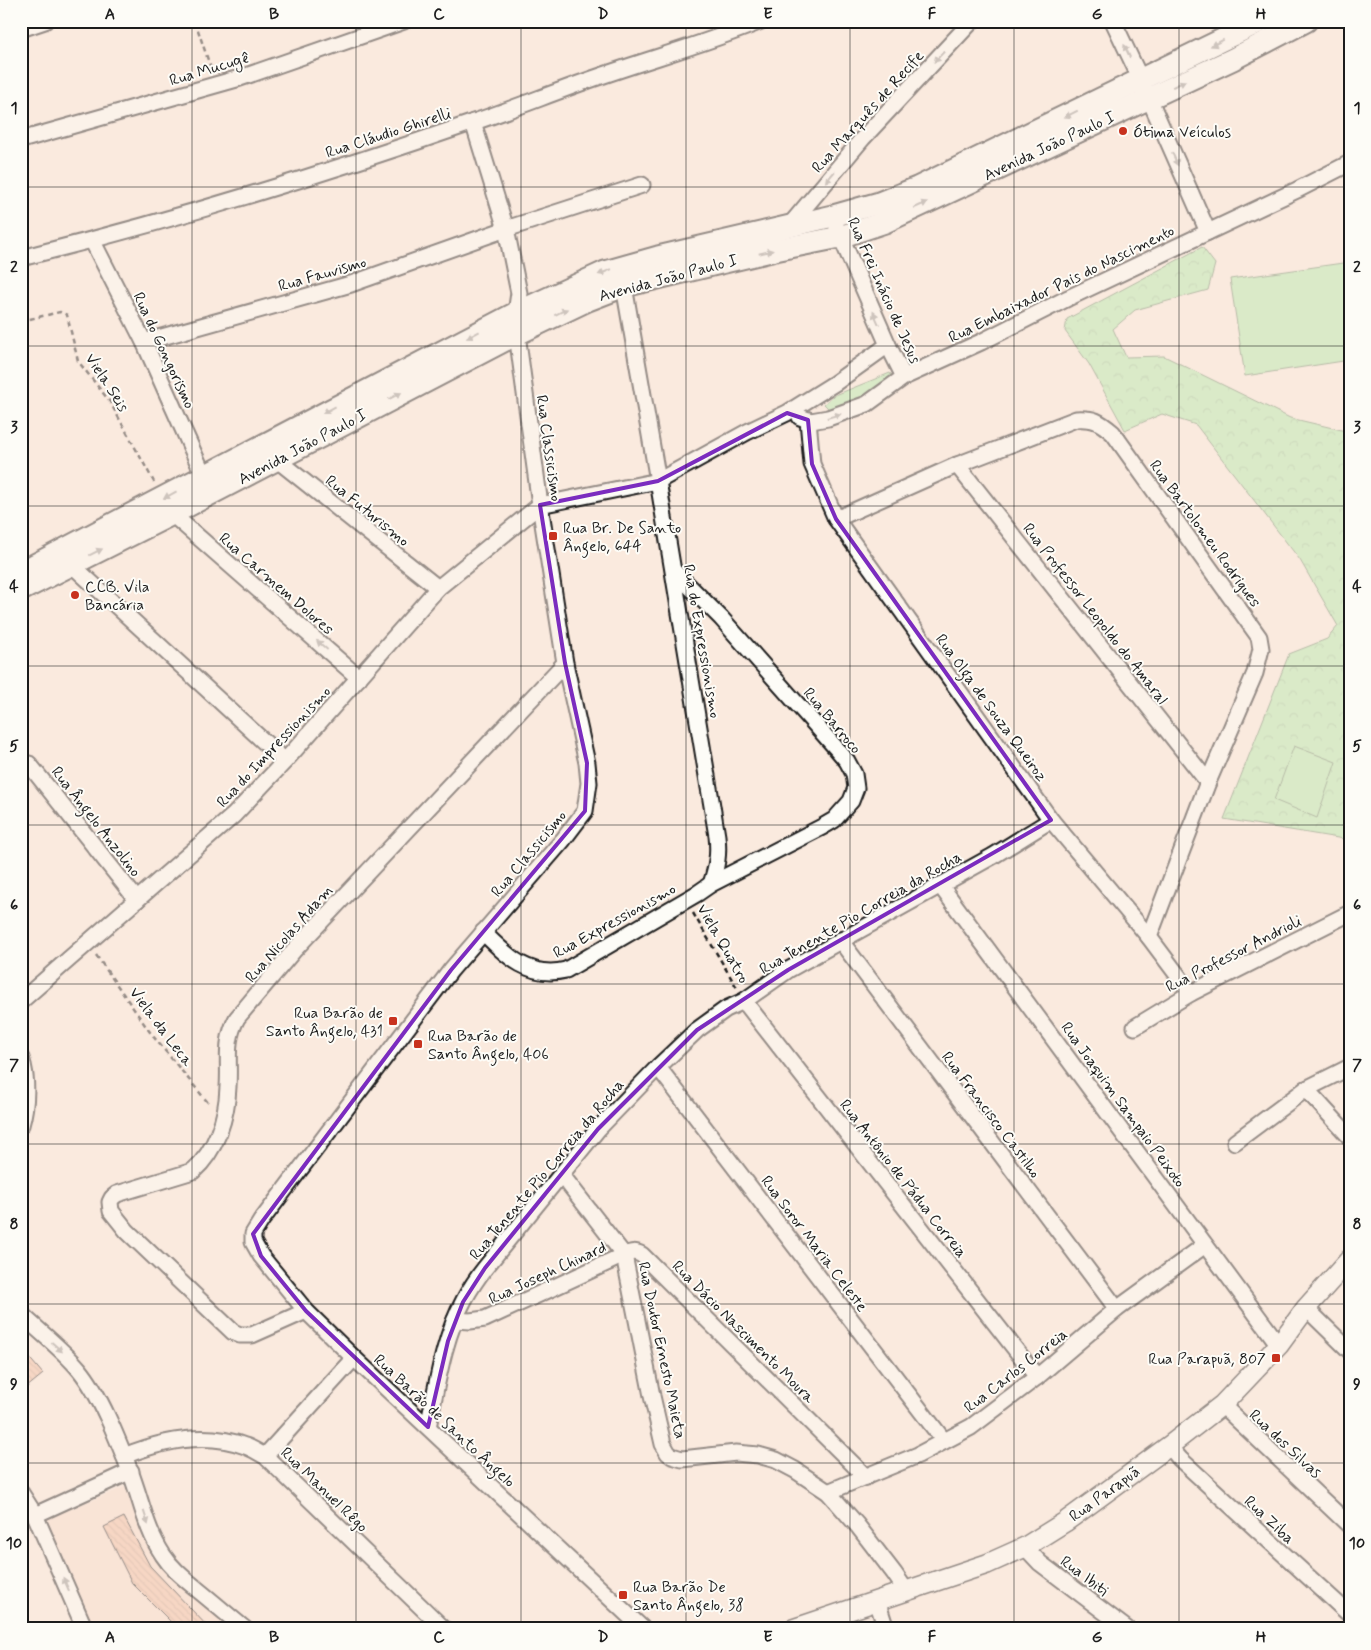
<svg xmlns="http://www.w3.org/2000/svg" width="1371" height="1650" font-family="Mynerve,sans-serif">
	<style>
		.built { fill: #f8ddcd }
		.forest { fill: url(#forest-crowns); stroke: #688465 }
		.park { fill: #b4ebae; stroke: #688465 }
		.building { fill: url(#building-back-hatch); stroke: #1c1c1c }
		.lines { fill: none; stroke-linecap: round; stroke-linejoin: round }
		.minor-casing { stroke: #1c1c1c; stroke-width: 19 }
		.tertiary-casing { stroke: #1c1c1c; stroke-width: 22 }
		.secondary-casing { stroke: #1c1c1c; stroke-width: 25 }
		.path { stroke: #1c1c1c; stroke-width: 2.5; stroke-dasharray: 5 4; stroke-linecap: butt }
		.minor { stroke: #fdfcf7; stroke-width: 15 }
		.tertiary { stroke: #fdfcf7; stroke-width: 19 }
		.secondary { stroke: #fdfcf7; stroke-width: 21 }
		.oneway { fill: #989794 }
		.marked { fill: none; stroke: #7b2cbf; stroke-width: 4; stroke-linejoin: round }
		.grid { fill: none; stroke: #1c1c1c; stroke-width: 1; stroke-opacity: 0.55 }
		.poi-dot { fill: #c8321e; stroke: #fdfcf7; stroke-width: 2 }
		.labels { text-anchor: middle; stroke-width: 4; stroke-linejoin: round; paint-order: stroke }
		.street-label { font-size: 16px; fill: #1c1c1c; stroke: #fdfcf7 }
		.poi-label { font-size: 16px; fill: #1c1c1c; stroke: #fdfcf7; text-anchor: start }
		.neatline { fill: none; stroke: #1c1c1c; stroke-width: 2 }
		.grid-label { font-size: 16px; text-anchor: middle; font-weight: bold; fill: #1c1c1c }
	</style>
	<defs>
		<pattern id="forest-crowns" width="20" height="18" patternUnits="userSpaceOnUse" patternTransform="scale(1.25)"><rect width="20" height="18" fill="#b4ebae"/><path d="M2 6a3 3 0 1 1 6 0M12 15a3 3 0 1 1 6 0" fill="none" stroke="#9ac995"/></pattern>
		<pattern id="building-back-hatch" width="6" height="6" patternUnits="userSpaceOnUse" patternTransform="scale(1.25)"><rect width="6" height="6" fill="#f2bfa4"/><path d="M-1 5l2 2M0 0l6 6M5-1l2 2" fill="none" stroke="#cfa48d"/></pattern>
	</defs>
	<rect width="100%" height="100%" fill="#faeade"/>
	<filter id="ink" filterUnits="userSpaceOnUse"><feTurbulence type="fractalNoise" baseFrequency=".02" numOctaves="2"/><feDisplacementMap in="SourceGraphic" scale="10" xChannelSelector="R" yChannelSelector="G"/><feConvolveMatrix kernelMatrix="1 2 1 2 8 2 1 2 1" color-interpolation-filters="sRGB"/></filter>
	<g filter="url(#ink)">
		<!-- built -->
		<polygon class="built" points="127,1486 136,1509 170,1576 229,1629 94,1629 46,1519"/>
		<!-- forest -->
		<polygon class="forest" points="1202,247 1215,264 1208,290 1135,310 1113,329 1126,357 1164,356 1290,418 1350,432 1350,840 1224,819 1289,654 1327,639 1338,626 1300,560 1196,425 1162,414 1125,430 1089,364 1065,331 1067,319"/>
		<!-- park -->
		<g class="park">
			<polygon points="1350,262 1350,360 1245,376 1230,279"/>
			<polygon points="890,373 896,384 834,414 824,404 833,396"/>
			<polygon points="1294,746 1336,762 1317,818 1274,800"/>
		</g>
		<!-- building -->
		<g class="building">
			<polygon points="21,1348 43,1374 21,1392"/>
			<polygon points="124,1517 150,1566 210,1629 178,1629 132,1583 104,1527"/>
		</g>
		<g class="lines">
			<!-- minor casing -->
			<g class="minor-casing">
				<g id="minor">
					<polyline points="1113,21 1141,80 1208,232"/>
					<polyline points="21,29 45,21"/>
					<polyline points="473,122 506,229 519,293 516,313 517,334 540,505 565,663 587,763 589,783 585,811 563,840 451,970 261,1221 253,1234 253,1242 261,1256 306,1311 354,1358 643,1629"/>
					<polyline points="21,140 240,78 404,21"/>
					<polyline points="790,225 863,138 972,21"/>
					<polyline points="837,228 888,345 904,377"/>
					<polyline points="92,240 144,342 204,476"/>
					<path d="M21,258C174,220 325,174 474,122C516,108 557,91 598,77C652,58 708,43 761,21"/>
					<path d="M624,286L658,481L717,836C719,854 717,866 711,884"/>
					<polyline points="144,342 351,284 506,229 642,185"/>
					<polyline points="800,417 811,421 828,418 867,404 904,377 981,342 1068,298 1297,190 1350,163"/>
					<polyline points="808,420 812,464 836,519 1051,820 1149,937 1191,993"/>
					<polyline points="276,459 438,588"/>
					<polyline points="957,465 1208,782"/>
					<polyline points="172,514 359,678"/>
					<path d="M836,519L957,465L1076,419C1094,418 1099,421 1113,433L1259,637L1261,649L1255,673L1208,782L1149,937"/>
					<polyline points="71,564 285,761"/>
					<polyline points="29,764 137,900"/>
					<polyline points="940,885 1279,1345"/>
					<path d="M483,932C507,956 529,979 566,970L698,893L711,884L822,827L834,820L851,801L856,788L854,774L847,761L836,748L721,618L674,571"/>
					<polyline points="840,940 1117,1309"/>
					<polyline points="21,1001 234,815 285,761 438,588 540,505 658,481 747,432 787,413 835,383 888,345"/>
					<polyline points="744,1001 1037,1377"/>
					<polyline points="1135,1027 1191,993 1350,913"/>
					<path d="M21,1058C28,1078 27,1105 21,1125"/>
					<polyline points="658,1067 944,1441"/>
					<polyline points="1306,1089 1350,1137"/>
					<polyline points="1235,1142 1306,1089 1350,1067"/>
					<polyline points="561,1174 624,1255 652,1396 663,1444 668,1453 672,1456 682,1459 736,1453 758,1455 776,1460 795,1470 828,1492 857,1525 894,1573 907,1592"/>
					<polyline points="1306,1308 1350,1351"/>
					<path d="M306,1311L252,1335H240L233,1332L127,1231L111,1211L110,1202L112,1198L117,1194L193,1171C216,1151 227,1117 228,1087C230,1061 224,1042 237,1018L295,949L565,663"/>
					<path d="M21,1314C40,1332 62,1349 79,1369C100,1394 118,1440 130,1471C141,1499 146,1530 163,1555C172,1569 185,1579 198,1590C214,1603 229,1616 245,1629"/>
					<path d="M455,1320L470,1321L485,1319L624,1255C632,1252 635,1251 642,1255L866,1477"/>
					<polyline points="1222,1405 1350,1526"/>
					<path d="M428,1427C437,1385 443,1339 464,1300C470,1289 477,1278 485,1268L598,1129L658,1067L697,1030L726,1009L744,1001L788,970L993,856L1051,820"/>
					<polyline points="1169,1446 1180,1459 1350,1615"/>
					<path d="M124,1456C161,1441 206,1431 245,1446C252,1448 259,1453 265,1456L444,1629"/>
					<polyline points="265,1456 354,1358"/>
					<polyline points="828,1492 918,1455 971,1427 1037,1377 1117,1309 1205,1245"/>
					<polyline points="21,1493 35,1515 85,1629"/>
					<polyline points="35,1515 131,1471"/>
					<polyline points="1025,1547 1040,1563 1127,1629"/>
					<polyline points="877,1601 886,1629"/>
				</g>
			</g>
			<!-- tertiary casing -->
			<g class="tertiary-casing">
				<polyline id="tertiary" points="793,1629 987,1564 1025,1547 1065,1522 1169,1446 1222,1405 1279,1345 1306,1308 1350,1259"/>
			</g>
			<!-- secondary casing -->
			<g class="secondary-casing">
				<g id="secondary">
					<polyline points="21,572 516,313 605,272 658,257 833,216 879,203 917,188 1261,21"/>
					<polyline points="21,590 172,514 517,334 588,300 624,286 775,250 840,237 885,222 1233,59 1306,21"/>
				</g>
			</g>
			<!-- path -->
			<g class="path">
				<polyline points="195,21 212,72"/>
				<polyline points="21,321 60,312 67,315 78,361 110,402 154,482"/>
				<polyline points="693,913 737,988"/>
				<polyline points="96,955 152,1035 210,1105"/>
			</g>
			<!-- minor -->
			<use href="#minor" class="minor"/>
			<!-- tertiary -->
			<use href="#tertiary" class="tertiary"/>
			<!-- secondary -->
			<use href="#secondary" class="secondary"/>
		</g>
		<!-- one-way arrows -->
		<defs><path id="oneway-solid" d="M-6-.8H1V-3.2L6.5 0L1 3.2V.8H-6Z" transform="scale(1.25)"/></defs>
		<g class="oneway">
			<use href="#oneway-solid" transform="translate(1217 43) rotate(154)"/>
			<use href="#oneway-solid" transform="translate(1127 51) rotate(-115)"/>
			<use href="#oneway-solid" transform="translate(939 57) rotate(133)"/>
			<use href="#oneway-solid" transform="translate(1179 84) rotate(-25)"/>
			<use href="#oneway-solid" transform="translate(1071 114) rotate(154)"/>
			<use href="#oneway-solid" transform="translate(1175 159) rotate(66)"/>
			<use href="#oneway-solid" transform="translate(830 177) rotate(130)"/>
			<use href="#oneway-solid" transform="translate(921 205) rotate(-25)"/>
			<use href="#oneway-solid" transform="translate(766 252) rotate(-13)"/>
			<use href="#oneway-solid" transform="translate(605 272) rotate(158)"/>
			<use href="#oneway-solid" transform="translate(561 312) rotate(-26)"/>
			<use href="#oneway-solid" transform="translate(876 318) rotate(-114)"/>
			<use href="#oneway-solid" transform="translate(473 335) rotate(152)"/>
			<use href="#oneway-solid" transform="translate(395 396) rotate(-27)"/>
			<use href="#oneway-solid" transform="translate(329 410) rotate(152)"/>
			<use href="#oneway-solid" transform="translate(834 416) rotate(-16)"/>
			<use href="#oneway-solid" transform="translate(170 495) rotate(151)"/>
			<use href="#oneway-solid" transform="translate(96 552) rotate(-26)"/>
			<use href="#oneway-solid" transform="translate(322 645) rotate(-139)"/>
			<use href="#oneway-solid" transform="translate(57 1347) rotate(42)"/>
			<use href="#oneway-solid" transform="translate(146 1518) rotate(72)"/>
			<use href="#oneway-solid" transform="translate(66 1584) rotate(-114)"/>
		</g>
	</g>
	<!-- marked area -->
	<path d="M0 0H1371V1650H0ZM787,413L808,420L812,464L836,519L1051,820L788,970L697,1030L598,1129L485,1268L463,1302L448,1341L428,1427L306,1311L261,1256L253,1234L451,970L585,811L587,763L565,663L540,505L658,481Z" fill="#faeade" fill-opacity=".55" fill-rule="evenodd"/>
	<path class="marked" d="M787,413L808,420L812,464L836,519L1051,820L788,970L697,1030L598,1129L485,1268L463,1302L448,1341L428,1427L306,1311L261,1256L253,1234L451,970L585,811L587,763L565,663L540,505L658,481Z"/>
	<!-- grid -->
	<path class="grid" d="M192,21V1629M356,21V1629M521,21V1629M686,21V1629M850,21V1629M1014,21V1629M1179,21V1629M21,187H1350M21,346H1350M21,506H1350M21,666H1350M21,825H1350M21,984H1350M21,1144H1350M21,1304H1350M21,1463H1350"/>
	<!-- markers -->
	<g class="poi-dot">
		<circle cx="1123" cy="131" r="5"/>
		<rect x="548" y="531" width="10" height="10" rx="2.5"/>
		<circle cx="75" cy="595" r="5"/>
		<rect x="388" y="1016" width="10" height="10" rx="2.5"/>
		<rect x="413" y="1039" width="10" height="10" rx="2.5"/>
		<rect x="1271" y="1353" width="10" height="10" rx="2.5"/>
		<rect x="618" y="1590" width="10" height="10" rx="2.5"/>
	</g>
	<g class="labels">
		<!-- street labels -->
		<g class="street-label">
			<text transform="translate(209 68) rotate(-17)" y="6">Rua Mucugê</text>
			<text transform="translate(867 111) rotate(-48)" y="6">Rua Marquês de Recife</text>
			<text transform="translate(388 132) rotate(-18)" y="6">Rua Cláudio Ghirelli</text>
			<text transform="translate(1049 145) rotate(-25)" y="6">Avenida João Paulo I</text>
			<text transform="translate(322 273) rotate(-16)" y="6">Rua Fauvismo</text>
			<text transform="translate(668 277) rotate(-15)" y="6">Avenida João Paulo I</text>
			<text transform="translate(1061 283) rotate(-26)" y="6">Rua Embaixador Pais do Nascimento</text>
			<text transform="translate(885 290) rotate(66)" y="6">Rua Frei Inácio de Jesus</text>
			<text transform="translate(165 350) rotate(65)" y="6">Rua do Gongorismo</text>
			<text transform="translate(108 382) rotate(57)" y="6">Viela Seis</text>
			<text transform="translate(302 446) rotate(-28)" y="6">Avenida João Paulo I</text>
			<text transform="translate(550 448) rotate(82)" y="6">Rua Classicismo</text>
			<text transform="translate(368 510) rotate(39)" y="6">Rua Futurismo</text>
			<text transform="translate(1206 533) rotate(54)" y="6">Rua Bartolomeu Rodrigues</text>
			<text transform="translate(277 583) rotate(41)" y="6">Rua Carmem Dolores</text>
			<text transform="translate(1096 613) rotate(52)" y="6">Rua Professor Leopoldo do Amaral</text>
			<text transform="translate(703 641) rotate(80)" y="6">Rua do Expressionismo</text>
			<text transform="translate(992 707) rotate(54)" y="6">Rua Olga de Souza Queiroz</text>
			<text transform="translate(833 720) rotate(50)" y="6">Rua Barroco</text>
			<text transform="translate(273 746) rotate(-47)" y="6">Rua do Impressionismo</text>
			<text transform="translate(97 821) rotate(52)" y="6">Rua Ângelo Anzolino</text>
			<text transform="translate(528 853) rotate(-50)" y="6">Rua Classicismo</text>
			<text transform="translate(860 912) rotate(-30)" y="6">Rua Tenente Pio Correia da Rocha</text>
			<text transform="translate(614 920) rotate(-29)" y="6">Rua Expressionismo</text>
			<text transform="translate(288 933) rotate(-49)" y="6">Rua Nicolas Adam</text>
			<text transform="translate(724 943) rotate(60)" y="6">Viela Quatro</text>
			<text transform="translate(1233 953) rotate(-27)" y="6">Rua Professor Andrioli</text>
			<text transform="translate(162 1026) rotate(53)" y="6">Viela da Leca</text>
			<text transform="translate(1124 1104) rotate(54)" y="6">Rua Joaquim Sampaio Peixoto</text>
			<text transform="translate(992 1114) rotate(53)" y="6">Rua Francisco Castilho</text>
			<text transform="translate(546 1169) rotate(-50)" y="6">Rua Tenente Pio Correia da Rocha</text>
			<text transform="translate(904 1178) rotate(52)" y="6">Rua Antônio de Pádua Correia</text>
			<text transform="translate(815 1243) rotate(53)" y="6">Rua Soror Maria Celeste</text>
			<text transform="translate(547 1272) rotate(-25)" y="6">Rua Joseph Chinard</text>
			<text transform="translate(744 1331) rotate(45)" y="6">Rua Dácio Nascimento Moura</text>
			<text transform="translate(663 1350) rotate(78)" y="6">Rua Doutor Ernesto Maieta</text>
			<text transform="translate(1015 1370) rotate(-38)" y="6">Rua Carlos Correia</text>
			<text transform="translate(445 1420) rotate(43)" y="6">Rua Barão de Santo Ângelo</text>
			<text transform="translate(1286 1443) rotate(43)" y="6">Rua dos Silvas</text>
			<text transform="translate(325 1489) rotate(44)" y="6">Rua Manuel Rêgo</text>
			<text transform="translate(1104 1493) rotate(-36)" y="6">Rua Parapuã</text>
			<text transform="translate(1270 1519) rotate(43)" y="6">Rua Ziba</text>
			<text transform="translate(1085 1575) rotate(37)" y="6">Rua Ibiti</text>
		</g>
		<!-- poi labels -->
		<g class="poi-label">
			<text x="1133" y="137">Ótima Veículos</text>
			<text x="563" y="533">Rua Br. De Santo<tspan x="563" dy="18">Ângelo, 644</tspan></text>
			<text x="85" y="592">CCB. Vila<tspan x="85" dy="18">Bancária</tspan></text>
			<text x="383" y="1018" text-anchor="end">Rua Barão de<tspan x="383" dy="18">Santo Ângelo, 431</tspan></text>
			<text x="428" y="1041">Rua Barão de<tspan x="428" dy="18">Santo Ângelo, 406</tspan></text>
			<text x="1266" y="1364" text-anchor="end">Rua Parapuã, 807</text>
			<text x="633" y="1592">Rua Barão De<tspan x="633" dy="18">Santo Ângelo, 38</tspan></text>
		</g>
	</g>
	<!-- margin -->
	<rect width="1371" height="1650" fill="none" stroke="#fdfcf7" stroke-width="55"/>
	<rect x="28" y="28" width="1316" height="1594" class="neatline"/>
	<g class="grid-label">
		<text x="110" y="19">A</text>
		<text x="274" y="19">B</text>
		<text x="439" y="19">C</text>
		<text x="603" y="19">D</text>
		<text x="768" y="19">E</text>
		<text x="932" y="19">F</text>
		<text x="1097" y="19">G</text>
		<text x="1261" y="19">H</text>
		<text x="14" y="113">1</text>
		<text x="1357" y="113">1</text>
		<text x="14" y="272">2</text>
		<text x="1357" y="272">2</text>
		<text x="14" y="432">3</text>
		<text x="1357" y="432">3</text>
		<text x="14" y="591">4</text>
		<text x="1357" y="591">4</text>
		<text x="14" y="751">5</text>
		<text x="1357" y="751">5</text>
		<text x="14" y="910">6</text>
		<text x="1357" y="910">6</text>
		<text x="14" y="1070">7</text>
		<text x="1357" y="1070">7</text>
		<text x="14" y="1229">8</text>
		<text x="1357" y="1229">8</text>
		<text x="14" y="1389">9</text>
		<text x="1357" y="1389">9</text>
		<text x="14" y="1548">10</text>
		<text x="1357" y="1548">10</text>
		<text x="110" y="1642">A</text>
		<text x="274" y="1642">B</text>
		<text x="439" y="1642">C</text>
		<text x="603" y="1642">D</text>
		<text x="768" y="1642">E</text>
		<text x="932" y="1642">F</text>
		<text x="1097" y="1642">G</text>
		<text x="1261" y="1642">H</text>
	</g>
</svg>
